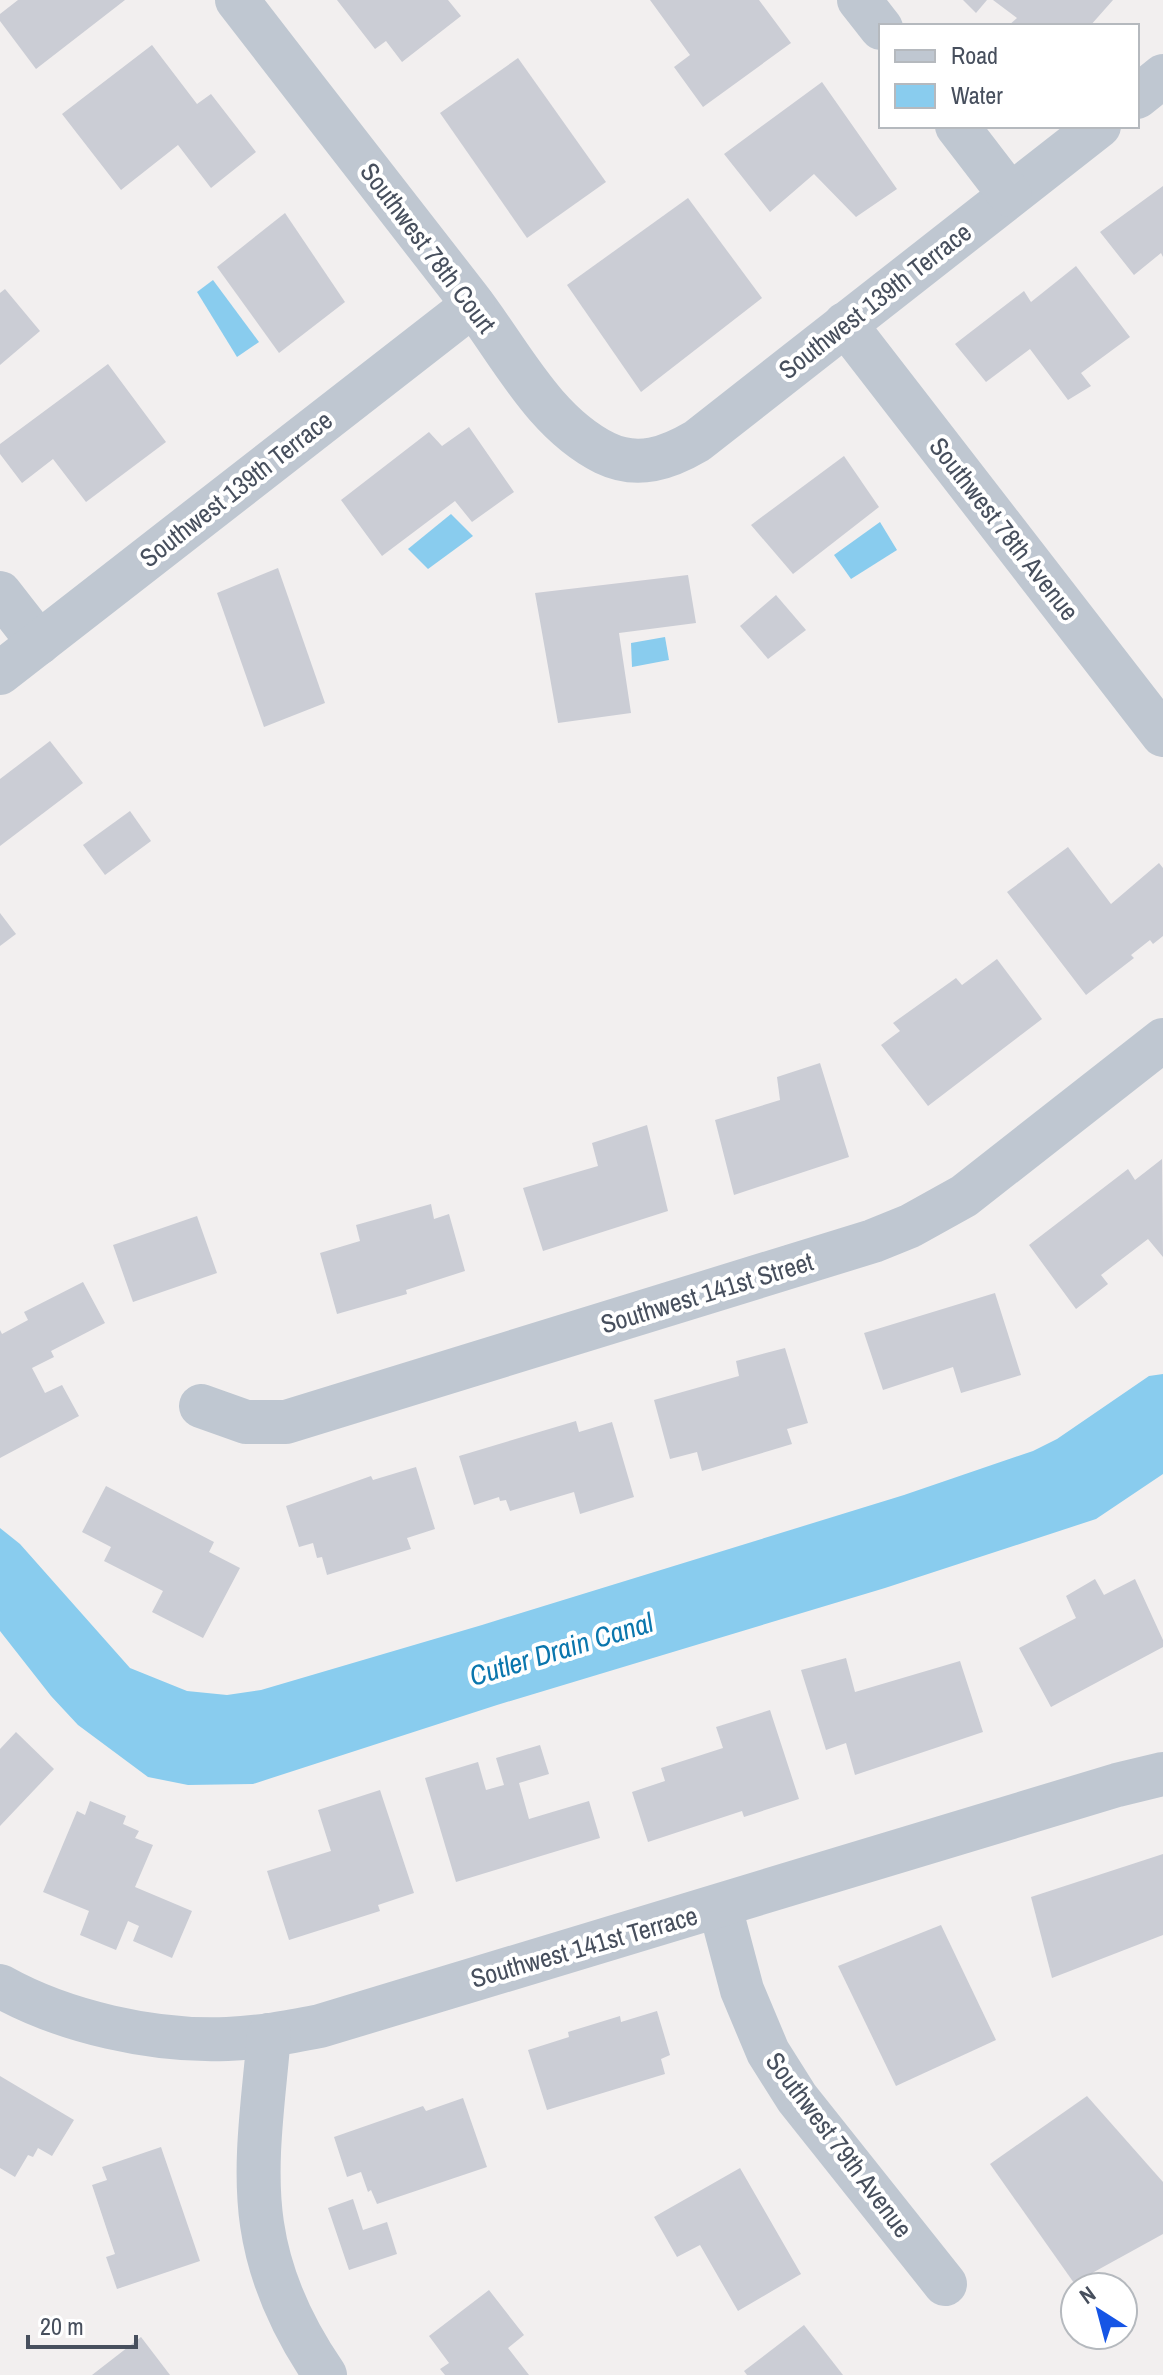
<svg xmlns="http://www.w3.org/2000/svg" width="1163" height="2375" font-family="'Archivo Narrow',sans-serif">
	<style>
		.water { fill: #89ccee }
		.building { fill: #cbcdd5 }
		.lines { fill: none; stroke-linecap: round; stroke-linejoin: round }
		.minor { stroke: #bfc7d1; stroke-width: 44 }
		.labels { text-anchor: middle; stroke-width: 8; stroke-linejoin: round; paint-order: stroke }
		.street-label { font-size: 26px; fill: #474f5d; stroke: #fff }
		.water-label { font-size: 28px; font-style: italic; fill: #0a76ad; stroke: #fff }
	</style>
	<rect width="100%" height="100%" fill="#f2efef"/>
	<!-- water -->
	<g class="water">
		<polygon points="213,280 259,342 237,357 197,292"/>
		<polygon points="451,514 473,536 428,569 408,549"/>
		<polygon points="880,522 897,550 851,579 834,555"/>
		<polygon points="665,637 669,660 632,667 631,643"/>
		<polygon points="1163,1374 1163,1474 1096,1519 885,1588 497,1705 253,1784 188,1785 148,1777 78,1725 51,1696 0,1631 0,1528 20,1544 130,1668 187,1691 227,1695 261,1690 482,1625 904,1495 1033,1451 1057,1439 1149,1376"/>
	</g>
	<!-- building -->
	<g class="building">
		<polygon points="18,0 125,0 36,69 0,21 0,14"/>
		<polygon points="337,0 448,0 461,16 402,62 386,41 375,49"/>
		<polygon points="650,0 759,0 791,43 703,107 674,67 690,55"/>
		<polygon points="963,0 987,0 976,13"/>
		<polygon points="993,0 1113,0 1090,26 1008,26 1017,18"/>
		<polygon points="152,45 197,104 211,94 256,152 211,188 178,145 121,190 62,114"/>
		<polygon points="518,58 606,182 527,238 440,113"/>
		<polygon points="822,82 897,189 856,217 814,174 770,212 724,154"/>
		<polygon points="1163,186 1163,257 1161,253 1134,275 1100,232"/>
		<polygon points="688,198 762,298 641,392 567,285"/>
		<polygon points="285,213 345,302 279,353 217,267"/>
		<polygon points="1076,266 1130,337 1081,373 1091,386 1068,400 1030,349 986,382 955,344 1024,291 1031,302"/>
		<polygon points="5,289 40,331 0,365 0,293"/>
		<polygon points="108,364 166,442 86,502 53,459 22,483 0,454 0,444"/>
		<polygon points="469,427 514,492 472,522 455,501 382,556 341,500 429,432 442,446"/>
		<polygon points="844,456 879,507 793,574 751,525"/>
		<polygon points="278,568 325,703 264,727 217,593"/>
		<polygon points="688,575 696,623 619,633 631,713 558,723 535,593"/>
		<polygon points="776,595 806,630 768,659 740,626"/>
		<polygon points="50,741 83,783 0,846 0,779"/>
		<polygon points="130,811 151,841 105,875 83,845"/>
		<polygon points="1068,847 1111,904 1159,863 1163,868 1163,936 1153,944 1150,940 1131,955 1134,958 1086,995 1007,892"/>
		<polygon points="0,913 16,934 0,946"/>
		<polygon points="997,959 1042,1019 928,1106 881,1045 900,1031 893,1023 956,978 962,985"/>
		<polygon points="820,1063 849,1157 734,1195 715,1120 780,1100 777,1077"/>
		<polygon points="647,1125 668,1211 543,1251 523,1188 598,1166 592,1143"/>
		<polygon points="1162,1159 1163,1257 1148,1239 1101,1275 1108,1284 1076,1309 1029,1245 1128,1169 1135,1180"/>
		<polygon points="431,1204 434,1219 449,1214 465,1271 406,1290 407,1294 337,1314 320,1253 360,1241 356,1225"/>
		<polygon points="197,1216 217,1273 133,1302 113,1245"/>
		<polygon points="83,1282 105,1323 51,1351 54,1357 32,1368 45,1393 62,1385 79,1416 0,1458 0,1330 2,1334 28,1320 24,1312"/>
		<polygon points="995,1293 1021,1375 961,1393 953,1367 883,1390 864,1333"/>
		<polygon points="785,1348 808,1423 787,1429 792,1444 702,1471 697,1452 670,1459 654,1400 739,1376 736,1361"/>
		<polygon points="576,1421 579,1432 612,1422 634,1497 580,1514 574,1492 510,1511 506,1500 500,1501 499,1497 474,1505 459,1456"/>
		<polygon points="416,1467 435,1529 407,1538 411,1549 327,1575 322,1557 317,1558 313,1543 299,1547 286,1506 371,1476 373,1480"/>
		<polygon points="106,1486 214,1542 209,1552 240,1568 203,1638 152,1612 163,1591 104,1561 111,1547 82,1532"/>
		<polygon points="1095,1579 1104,1595 1135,1579 1163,1640 1163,1647 1051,1707 1019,1648 1076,1618 1066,1596"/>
		<polygon points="846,1658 855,1692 960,1661 983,1732 855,1775 846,1743 826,1750 801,1670"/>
		<polygon points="770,1710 799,1799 744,1817 742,1811 648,1842 632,1792 665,1781 661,1768 723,1748 716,1727"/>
		<polygon points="16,1732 54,1769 0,1826 0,1749"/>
		<polygon points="540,1745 549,1774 519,1783 529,1819 589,1801 600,1838 456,1882 425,1778 478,1762 486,1790 504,1785 496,1758"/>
		<polygon points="380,1790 414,1893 378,1905 380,1911 289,1940 267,1871 331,1851 318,1810"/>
		<polygon points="90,1801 126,1816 123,1824 139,1831 135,1838 153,1845 135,1887 192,1911 172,1958 133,1941 139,1926 128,1921 116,1950 80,1935 89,1911 43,1892 77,1811 85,1815"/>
		<polygon points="1163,1854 1163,1935 1052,1978 1031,1897"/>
		<polygon points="941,1925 996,2040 896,2086 838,1966"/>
		<polygon points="657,2011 670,2055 661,2059 665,2074 547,2110 528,2050 569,2037 568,2032 620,2016 621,2022"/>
		<polygon points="0,2076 74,2120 52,2156 38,2148 33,2157 28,2155 15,2177 0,2168"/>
		<polygon points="1087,2096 1163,2182 1163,2234 1074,2283 990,2164"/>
		<polygon points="463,2098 487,2167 377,2204 371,2190 368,2192 361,2172 347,2177 334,2137 423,2106 426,2111"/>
		<polygon points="161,2147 200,2261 117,2289 106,2257 115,2254 92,2185 107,2180 102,2167"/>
		<polygon points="740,2168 801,2274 738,2311 700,2245 677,2257 654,2217"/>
		<polygon points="353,2199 363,2230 387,2222 397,2254 349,2270 328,2208"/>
		<polygon points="489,2290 524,2335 508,2348 529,2375 445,2375 440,2369 449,2363 429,2336"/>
		<polygon points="804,2325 843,2375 747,2375 744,2371"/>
		<polygon points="141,2337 170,2375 92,2375"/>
	</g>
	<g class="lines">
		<!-- minor -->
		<g class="minor">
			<path d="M237,0C314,100 392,200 469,299C510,352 543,422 605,453C638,469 668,458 697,441L1099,126"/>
			<polyline points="859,0 881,28"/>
			<polyline points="1137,97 1163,76"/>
			<polyline points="957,126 1010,195"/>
			<polyline points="845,324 1163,735"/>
			<polyline points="0,593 39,643"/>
			<polyline points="0,673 473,305"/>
			<polyline points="201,1406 246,1422 286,1422 873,1241 910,1226 964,1196 1163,1040"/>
			<polyline points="720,1907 742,1990 768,2052 797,2098 945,2284"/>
			<path d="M0,1986C64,2022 154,2042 227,2039C258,2038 289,2032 320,2026L1117,1785L1163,1774"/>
			<path d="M269,2035C264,2097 253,2163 262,2224C270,2279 294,2330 325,2375"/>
		</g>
	</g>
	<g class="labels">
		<!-- street labels -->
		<g class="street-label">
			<text transform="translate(428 248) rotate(53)" y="9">Southwest 78th Court</text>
			<text transform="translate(875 301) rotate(-38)" y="9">Southwest 139th Terrace</text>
			<text transform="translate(236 489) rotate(-38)" y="9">Southwest 139th Terrace</text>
			<text transform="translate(1004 529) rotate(52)" y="9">Southwest 78th Avenue</text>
			<text transform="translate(707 1293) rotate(-17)" y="9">Southwest 141st Street</text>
			<text transform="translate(584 1947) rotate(-16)" y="9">Southwest 141st Terrace</text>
			<text transform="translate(839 2145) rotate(53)" y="9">Southwest 79th Avenue</text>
		</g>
		<!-- water labels -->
		<g class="water-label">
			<text transform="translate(561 1649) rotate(-17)" y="10">Cutler Drain Canal</text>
		</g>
	</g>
	<!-- legend -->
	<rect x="879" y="24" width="260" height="104" fill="#ffffff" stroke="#b5b9be" stroke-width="2"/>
	<rect x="895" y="50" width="40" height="12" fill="#bfc7d1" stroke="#b5b9be" stroke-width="2"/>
	<text x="951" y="64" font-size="24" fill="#474f5d">Road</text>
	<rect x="895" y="84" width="40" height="24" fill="#89ccee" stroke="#b5b9be" stroke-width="2"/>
	<text x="951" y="104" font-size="24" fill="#474f5d">Water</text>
	<!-- north arrow -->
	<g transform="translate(1099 2311) rotate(324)"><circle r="38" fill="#ffffff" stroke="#b5b9be" stroke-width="2"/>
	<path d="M0-6L14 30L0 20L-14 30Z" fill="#1655e5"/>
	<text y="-12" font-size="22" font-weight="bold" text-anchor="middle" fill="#474f5d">N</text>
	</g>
	<!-- scale -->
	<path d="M28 2335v12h108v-12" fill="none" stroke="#474f5d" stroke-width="4"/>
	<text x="40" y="2335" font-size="24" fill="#474f5d" stroke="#ffffff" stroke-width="6" paint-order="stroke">20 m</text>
</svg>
